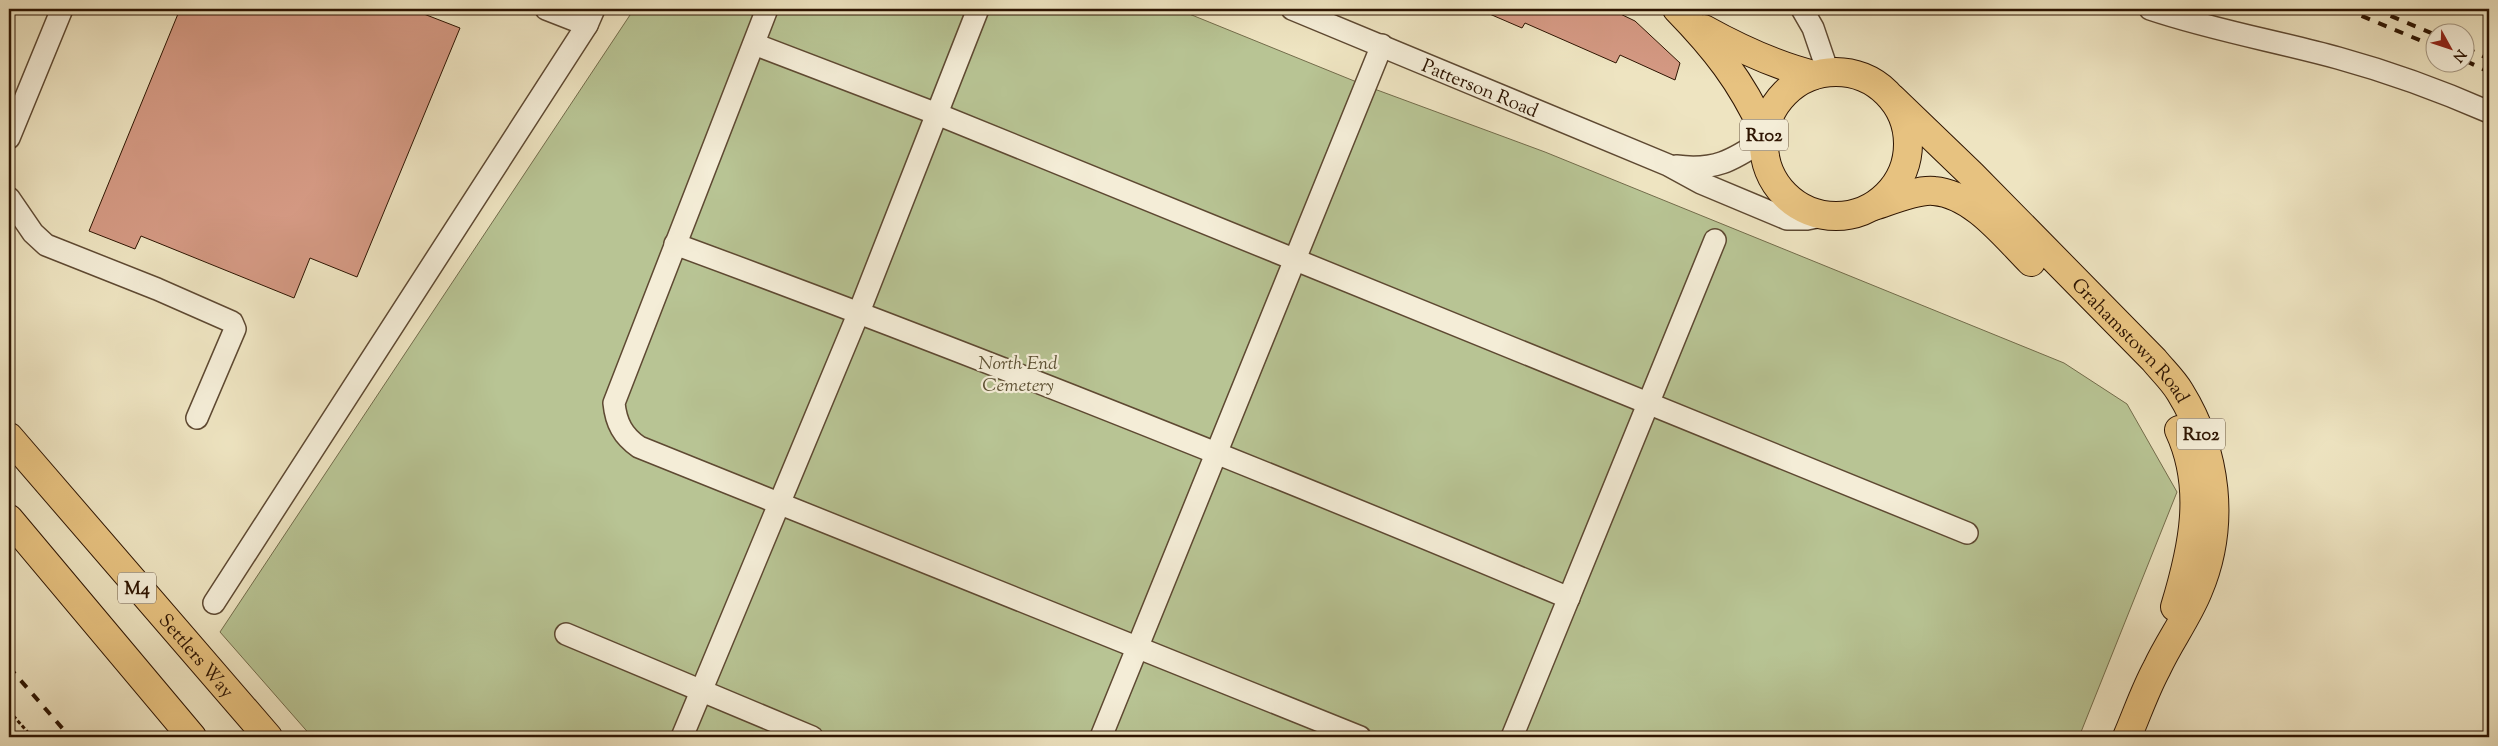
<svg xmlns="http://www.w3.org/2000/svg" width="2498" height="746" font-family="'Sorts Mill Goudy',serif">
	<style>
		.green { fill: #b8c494; stroke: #736c4b }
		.building { fill: #d49983; stroke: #2e1502 }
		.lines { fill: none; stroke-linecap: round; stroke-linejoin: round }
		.minor-casing { stroke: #5e4932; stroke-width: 24 }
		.major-casing { stroke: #2e1502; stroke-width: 30 }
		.highway-casing { stroke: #2e1502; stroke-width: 30 }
		.path { stroke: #2e1502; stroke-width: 3; stroke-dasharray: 4 2.5; stroke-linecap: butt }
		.minor { stroke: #f4edd7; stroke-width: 21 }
		.major { stroke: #e7c280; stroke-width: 28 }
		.highway { stroke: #e7c280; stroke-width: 28 }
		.rail { stroke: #2e1502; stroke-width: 4; stroke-dasharray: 9 9; stroke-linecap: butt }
		.labels { text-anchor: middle; stroke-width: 4.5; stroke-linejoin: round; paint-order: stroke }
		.shield { fill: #f4edd7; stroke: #695642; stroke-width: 1 }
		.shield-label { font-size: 18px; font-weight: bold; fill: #2e1502 }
		.street-label { font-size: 19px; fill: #2e1502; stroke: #f4edd7 }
		.park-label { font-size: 19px; font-style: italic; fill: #5e5235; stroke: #f4edd7 }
	</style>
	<rect width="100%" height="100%" fill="#eee4c1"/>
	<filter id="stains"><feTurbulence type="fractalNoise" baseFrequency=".004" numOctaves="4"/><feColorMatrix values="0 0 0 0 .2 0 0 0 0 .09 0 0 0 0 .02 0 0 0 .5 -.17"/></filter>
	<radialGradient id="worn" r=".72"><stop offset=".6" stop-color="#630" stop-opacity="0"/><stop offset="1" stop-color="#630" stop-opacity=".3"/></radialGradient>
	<!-- green -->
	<polygon class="green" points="634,9 1177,9 1369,87 1545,152 2064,363 2127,404 2177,492 2079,737 312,737 220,632"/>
	<!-- building -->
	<g class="building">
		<polygon points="180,9 411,9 460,28 357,277 310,258 294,298 141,236 135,249 89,231"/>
		<polygon points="1478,9 1610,9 1635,21 1680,63 1675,80 1620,55 1616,63 1525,23 1522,28"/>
	</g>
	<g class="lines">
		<!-- minor casing -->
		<g class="minor-casing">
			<g id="minor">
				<polyline points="546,9 587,25"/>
				<path d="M767,9L614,403C616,423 623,436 639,447L1360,737"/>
				<path id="s1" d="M1292,9L1668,165L1701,183L1787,219H1807L1822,216"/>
				<polyline points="1802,9 1813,28 1828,72"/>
				<path d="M2150,9C2212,30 2276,41 2338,58C2389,72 2441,91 2489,112"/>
				<polyline points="754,44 937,114 1967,533"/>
				<polyline points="9,138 62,9"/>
				<path d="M1676,166C1714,171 1732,161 1763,140"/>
				<polyline points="9,198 33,233 46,245 157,289 232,322 235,329 197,418"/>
				<path d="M675,244C976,355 1273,474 1569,598"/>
				<polyline points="214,603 587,25 594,9"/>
				<polyline points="566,634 812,737"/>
				<polyline points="682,737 859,312 978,9"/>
				<polyline points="1101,737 1382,45"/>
				<polyline points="1512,737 1715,240"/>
			</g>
		</g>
		<!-- major casing -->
		<g class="major-casing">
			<g id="major">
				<path d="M1677,9C1715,48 1741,81 1764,131"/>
				<path d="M1704,29C1740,49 1774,65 1814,75"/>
				<circle cx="1836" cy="144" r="72"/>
				<path id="s2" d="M1893,99L1971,174L2154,360C2162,370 2173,380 2180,392C2217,452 2226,525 2198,591C2187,618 2169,642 2157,668C2145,690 2137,714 2127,737"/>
				<path d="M1874,206C1890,201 1918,189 1934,191C1973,194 2005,236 2031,262"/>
				<path d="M2175,607C2193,548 2206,488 2179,430"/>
			</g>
		</g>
		<!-- highway casing -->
		<g class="highway-casing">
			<g id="highway">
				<path id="s3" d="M9,437L268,737"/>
				<polyline points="9,519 192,737"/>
			</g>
		</g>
		<!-- path -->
		<polyline class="path" points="9,711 32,737"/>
		<!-- minor -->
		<use href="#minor" class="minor"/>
		<!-- major -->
		<use href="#major" class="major"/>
		<!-- highway -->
		<use href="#highway" class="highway"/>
		<!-- rail -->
		<g class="rail">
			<polyline points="2345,9 2436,47"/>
			<polyline points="2374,9 2436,35"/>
			<polyline points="2466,48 2489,59"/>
			<polyline points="2466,61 2489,72"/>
			<polyline points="9,667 70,737"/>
		</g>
	</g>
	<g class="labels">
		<!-- shield labels -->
		<g class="shield">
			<rect x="1740" y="119.5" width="48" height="31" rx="4"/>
			<rect x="2177" y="418.5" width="48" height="31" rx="4"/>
			<rect x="118" y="572.5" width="38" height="31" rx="4"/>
		</g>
		<g class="shield-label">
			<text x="1764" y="141">R102</text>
			<text x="2201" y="440">R102</text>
			<text x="137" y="594">M4</text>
		</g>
		<!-- street labels -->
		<g class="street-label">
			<text dy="7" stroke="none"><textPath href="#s1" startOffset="204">Patterson Road</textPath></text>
			<text dy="7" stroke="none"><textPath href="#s2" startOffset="339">Grahamstown Road</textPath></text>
			<text dy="7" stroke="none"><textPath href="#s3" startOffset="288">Settlers Way</textPath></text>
		</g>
		<!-- park labels -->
		<g class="park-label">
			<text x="1018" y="369">North End<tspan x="1018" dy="22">Cemetery</tspan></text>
		</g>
	</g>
	<!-- margin -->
	<rect width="2498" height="746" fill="none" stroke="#eee4c1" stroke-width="30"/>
	<rect x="10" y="10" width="2478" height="726" fill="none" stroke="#2e1502" stroke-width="2.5"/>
	<rect x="15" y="15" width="2468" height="716" fill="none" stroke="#2e1502"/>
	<!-- north arrow -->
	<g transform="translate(2450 48) rotate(130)"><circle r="24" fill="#f4edd7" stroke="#a59782"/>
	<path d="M0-4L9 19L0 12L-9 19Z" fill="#8f2418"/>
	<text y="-8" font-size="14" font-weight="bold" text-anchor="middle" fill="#2e1502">N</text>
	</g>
	<rect width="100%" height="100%" filter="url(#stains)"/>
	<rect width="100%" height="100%" fill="url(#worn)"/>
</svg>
